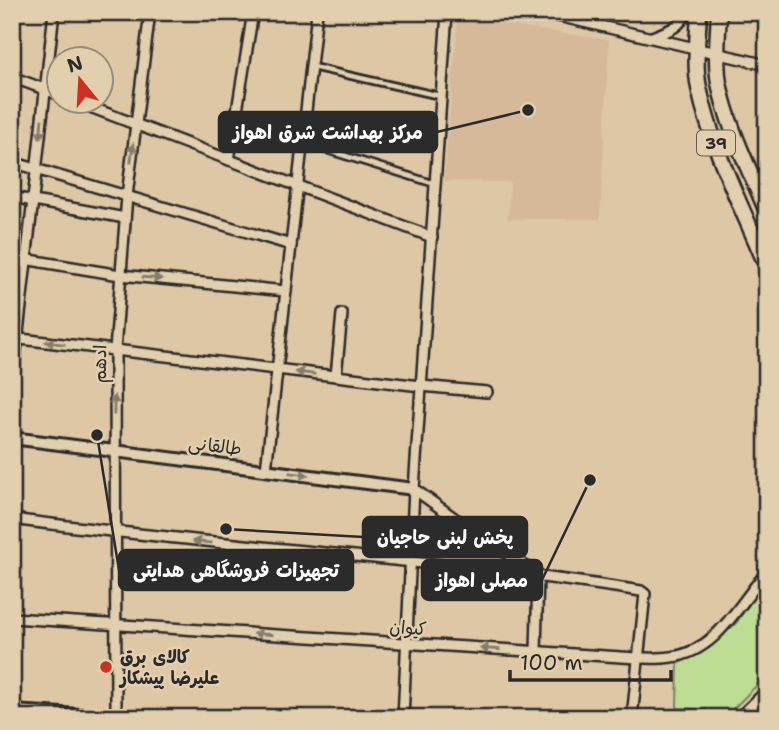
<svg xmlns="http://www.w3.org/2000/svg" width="779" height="730" font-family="'Shantell Sans','Playpen Sans Arabic',sans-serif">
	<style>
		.built { fill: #d5b998 }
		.green { fill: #bedc94; stroke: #748460; stroke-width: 2 }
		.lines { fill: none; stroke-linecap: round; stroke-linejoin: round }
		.service-casing { stroke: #2b2b2b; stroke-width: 10 }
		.minor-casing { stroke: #2b2b2b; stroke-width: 14 }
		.tertiary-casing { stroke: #2b2b2b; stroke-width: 16 }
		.secondary-casing { stroke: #2b2b2b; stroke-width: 18 }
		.trunk-casing { stroke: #2b2b2b; stroke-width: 19 }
		.service { stroke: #e1cfad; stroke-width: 4.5 }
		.minor { stroke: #e1cfad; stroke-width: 9 }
		.tertiary { stroke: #e1cfad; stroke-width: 10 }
		.secondary { stroke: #e1cfad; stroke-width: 12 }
		.trunk { stroke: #e1cfad; stroke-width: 14 }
		.oneway { fill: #867d6c }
		.poi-dot { fill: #c8321e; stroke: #e1cfad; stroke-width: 2.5 }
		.labels { text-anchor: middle; stroke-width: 5; stroke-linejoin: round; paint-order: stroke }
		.shield { fill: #e1cfad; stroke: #625c52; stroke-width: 2 }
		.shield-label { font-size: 16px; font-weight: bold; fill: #2b2b2b }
		.street-label { font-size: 18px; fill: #2b2b2b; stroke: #e1cfad }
		.poi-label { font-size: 18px; font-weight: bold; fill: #2b2b2b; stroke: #e1cfad; text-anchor: start }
		.leader { fill: none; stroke: #2b2b2b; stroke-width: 2.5 }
		.callout-dot { fill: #2b2b2b; stroke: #e1cfad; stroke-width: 2.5 }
		.callout { fill: #2b2b2b; stroke: #2b2b2b; stroke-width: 2.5 }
		.callout-label { font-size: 19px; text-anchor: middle; font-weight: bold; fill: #fff }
	</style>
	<rect width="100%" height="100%" fill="#dec7a5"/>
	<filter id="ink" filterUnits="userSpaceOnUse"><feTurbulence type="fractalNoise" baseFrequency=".0143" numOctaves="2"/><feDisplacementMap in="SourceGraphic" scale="14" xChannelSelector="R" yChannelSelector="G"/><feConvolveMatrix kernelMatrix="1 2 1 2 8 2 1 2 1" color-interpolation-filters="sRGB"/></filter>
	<g filter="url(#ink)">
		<!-- built -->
		<polygon class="built" points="458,18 609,40 600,219 508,219 510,182 444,181"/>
		<!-- green -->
		<polygon class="green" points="767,578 767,675 724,718 707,718 706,710 677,708 678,664 707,647 736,623"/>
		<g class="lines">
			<!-- service casing -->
			<g class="service-casing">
				<g id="service">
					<polyline points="312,67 440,96"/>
					<polyline points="304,143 435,184"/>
				</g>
			</g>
			<!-- minor casing -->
			<g class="minor-casing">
				<g id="minor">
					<polyline points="541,12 767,65"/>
					<path d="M652,37C668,31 679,28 687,12"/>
					<polyline points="12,77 60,95"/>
					<polyline points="77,102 432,237"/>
					<polyline points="229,160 253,12"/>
					<polyline points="12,162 291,245"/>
					<polyline points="12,197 125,218"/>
					<polyline points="12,257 120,275 286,291"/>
					<polyline points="12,338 421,386 487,392"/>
					<polyline points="336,376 342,314"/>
					<polyline points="12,386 54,12"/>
					<polyline points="266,470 317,12"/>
					<polyline points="414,489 475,533 536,573"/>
					<path d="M12,519C221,547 432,558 641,591L645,594L632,718"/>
					<path d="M12,618L637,658C648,658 660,659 671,657C717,652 739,603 767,572"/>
					<polyline points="536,652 538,574"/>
					<polyline points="116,718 115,350 127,196 150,12"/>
					<polyline points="403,718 414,489 447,12"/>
				</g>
			</g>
			<!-- tertiary casing -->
			<g class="tertiary-casing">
				<polyline id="tertiary" points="12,438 414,489"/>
			</g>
			<!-- secondary casing -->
			<g class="secondary-casing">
				<polyline id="secondary" points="12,712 113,718"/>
			</g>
			<!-- trunk casing -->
			<g class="trunk-casing">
				<g id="trunk">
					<path d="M699,12C698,37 694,64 699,88C712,150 743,209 767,267"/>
					<path d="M719,12C718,36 715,60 719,83C728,128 750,170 767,212"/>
					<polyline points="742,718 767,694"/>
				</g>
			</g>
			<!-- service -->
			<use href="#service" class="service"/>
			<!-- minor -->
			<use href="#minor" class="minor"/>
			<!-- tertiary -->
			<use href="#tertiary" class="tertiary"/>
			<!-- secondary -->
			<use href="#secondary" class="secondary"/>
			<!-- trunk -->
			<use href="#trunk" class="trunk"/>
		</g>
		<!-- one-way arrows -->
		<defs><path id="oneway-solid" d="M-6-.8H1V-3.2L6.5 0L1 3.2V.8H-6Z" transform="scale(1.75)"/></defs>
		<g class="oneway">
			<use href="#oneway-solid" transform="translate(41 129) rotate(96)"/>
			<use href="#oneway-solid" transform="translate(132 153) rotate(-83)"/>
			<use href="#oneway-solid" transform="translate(152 278) rotate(5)"/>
			<use href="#oneway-solid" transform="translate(55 343) rotate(-173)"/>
			<use href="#oneway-solid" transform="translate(305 373) rotate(-173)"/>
			<use href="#oneway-solid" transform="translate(114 405) rotate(-89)"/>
			<use href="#oneway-solid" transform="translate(299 474) rotate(7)"/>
			<use href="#oneway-solid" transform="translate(202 542) rotate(-174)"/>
			<use href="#oneway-solid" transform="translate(263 634) rotate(-176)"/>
			<use href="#oneway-solid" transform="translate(490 649) rotate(-176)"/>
		</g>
	</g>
	<!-- markers -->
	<circle class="poi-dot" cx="106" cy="667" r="7"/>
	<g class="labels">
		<!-- shield labels -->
		<rect class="shield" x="697" y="130.5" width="38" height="25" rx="5"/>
		<g class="shield-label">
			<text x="716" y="149">39</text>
		</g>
		<!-- street labels -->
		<g class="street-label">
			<text transform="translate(100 364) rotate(-89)" y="6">ادهم</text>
			<text transform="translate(215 446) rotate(7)" y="6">طالقانی</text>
			<text transform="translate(408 628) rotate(4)" y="6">کیوان</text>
		</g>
		<!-- poi labels -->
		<g class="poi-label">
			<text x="120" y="663">کالای برق<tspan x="120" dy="21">علیرضا پیشکار</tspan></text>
		</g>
	</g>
	<!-- callouts -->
	<path class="leader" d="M528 110L437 132M226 529L363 537M97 435L119 570M590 480L542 580"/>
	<g class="callout-dot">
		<circle cx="528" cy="110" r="7"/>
		<circle cx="226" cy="529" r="7"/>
		<circle cx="97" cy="435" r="7"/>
		<circle cx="590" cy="480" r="7"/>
	</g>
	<g class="callout">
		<rect x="219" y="112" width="218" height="40" rx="7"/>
		<rect x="363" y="517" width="164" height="40" rx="7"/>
		<rect x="119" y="550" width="234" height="40" rx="7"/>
		<rect x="422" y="560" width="120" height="40" rx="7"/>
	</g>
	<g class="callout-label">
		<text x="328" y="139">مرکز بهداشت شرق اهواز</text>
		<text x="445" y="544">پخش لبنی حاجیان</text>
		<text x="236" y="577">تجهیزات فروشگاهی هدایتی</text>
		<text x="482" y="587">مصلی اهواز</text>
	</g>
	<!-- margin -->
	<rect width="779" height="730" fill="none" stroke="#e1cfad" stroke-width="42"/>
	<rect x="21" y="21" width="737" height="688" fill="none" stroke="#2b2b2b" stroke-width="2.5" filter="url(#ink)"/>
	<!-- north arrow -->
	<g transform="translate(80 80) rotate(342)"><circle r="33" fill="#e1cfad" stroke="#988d79" stroke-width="2"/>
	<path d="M0-5L12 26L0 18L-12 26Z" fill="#c8321e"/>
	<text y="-10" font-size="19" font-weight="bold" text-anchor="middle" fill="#2b2b2b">N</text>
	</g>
	<!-- scale -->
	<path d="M510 670v10h161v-10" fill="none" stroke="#2b2b2b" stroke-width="3.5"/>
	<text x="520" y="670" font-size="21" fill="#2b2b2b" stroke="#e1cfad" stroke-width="5" paint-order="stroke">100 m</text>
</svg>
